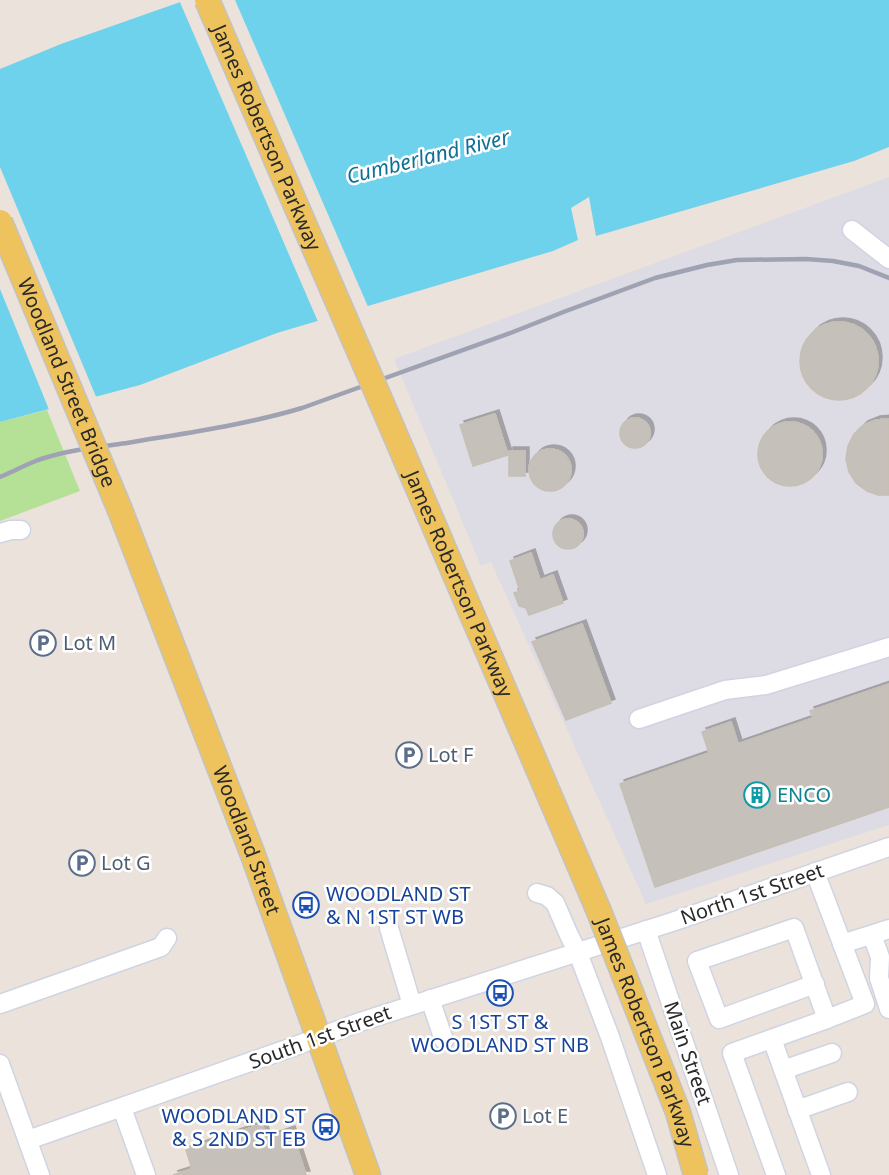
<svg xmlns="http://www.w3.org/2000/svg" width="889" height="1175" font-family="'Noto Sans',sans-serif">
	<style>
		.industrial { fill: #dddbe3 }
		.green { fill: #b5e197 }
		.water { fill: #6ed2ec }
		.pier { fill: #ebe3db }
		.building { fill: #c6c0ba; stroke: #c6bfb4; stroke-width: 1.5; filter: url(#shadow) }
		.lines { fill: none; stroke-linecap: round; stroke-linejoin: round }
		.minor-casing { stroke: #d0d4e2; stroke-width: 21 }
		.major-casing { stroke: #c3c3c3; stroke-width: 27 }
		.minor { stroke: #fff; stroke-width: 18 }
		.major { stroke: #eec35d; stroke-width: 24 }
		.rail { stroke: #9ea2b3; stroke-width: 4.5 }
		.major-bridge-casing { stroke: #c3c3c3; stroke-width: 27; stroke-linecap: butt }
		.major-bridge { stroke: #eec35d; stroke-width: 24 }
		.labels { text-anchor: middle; stroke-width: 5; stroke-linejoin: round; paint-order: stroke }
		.street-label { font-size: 20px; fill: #292929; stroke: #fff }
		.service-label { font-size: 20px; fill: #4e5e75; stroke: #fff; text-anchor: start }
		.culture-label { font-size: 20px; fill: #0d838f; stroke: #fff; text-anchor: start }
		.transit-label { font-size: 20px; fill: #164399; stroke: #fff; text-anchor: start }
		.water-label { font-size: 21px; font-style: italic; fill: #0f7096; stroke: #fff }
	</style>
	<defs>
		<filter id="shadow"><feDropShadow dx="4" dy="-4" stdDeviation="0" flood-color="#0004"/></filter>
	</defs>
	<rect width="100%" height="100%" fill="#ebe3db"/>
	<!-- industrial -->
	<polygon class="industrial" points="889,177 889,825 646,904 491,562 481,566 394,359"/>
	<!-- green -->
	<polygon class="green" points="47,410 80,491 0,521 0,422"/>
	<!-- water -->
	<polygon class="water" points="186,0 889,0 889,147 854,161 596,236 589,197 571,208 578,240 553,251 277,333 140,385 0,422 0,69 61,44"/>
	<!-- pier -->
	<g class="pier">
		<polygon points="179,0 235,0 369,309 319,324"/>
		<polygon points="0,167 97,399 50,412 0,289"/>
	</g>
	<!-- building -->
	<g class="building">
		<circle cx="839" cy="361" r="39"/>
		<polygon points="495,414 508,455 473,466 460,425"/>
		<circle cx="635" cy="433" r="15"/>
		<polygon points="889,419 889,495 878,495 867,491 856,483 849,472 846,459 848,446 854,434 864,425 876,420"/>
		<circle cx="790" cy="454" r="32"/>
		<circle cx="550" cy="470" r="21"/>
		<rect x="509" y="451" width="16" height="25"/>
		<circle cx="568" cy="534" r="15"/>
		<polygon points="531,553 540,580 553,575 563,603 529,615 526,608 519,606 514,593 520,591 510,561"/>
		<polygon points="582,624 611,703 566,720 532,642"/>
		<polygon points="889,684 889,807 655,887 620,784 709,753 702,732 731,722 738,744 813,718 810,711"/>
		<polygon points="262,1124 267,1138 291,1130 306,1175 173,1175 192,1169 186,1150"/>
	</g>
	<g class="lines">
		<!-- minor casing -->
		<g class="minor-casing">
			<g id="minor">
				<polyline points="852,230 889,259"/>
				<polyline points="0,533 11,530 21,530"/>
				<polyline points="639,719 725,690 766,685 889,647"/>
				<polyline points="537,893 547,896 555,903 569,935 578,953 610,1037 657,1175"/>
				<polyline points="389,928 412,1005"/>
				<polyline points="646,930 729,1175"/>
				<polyline points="872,935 880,957 879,978 889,1009"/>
				<polyline points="842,944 889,929"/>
				<polyline points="815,984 719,1019 697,961 794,928 827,1019 865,1004 815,872"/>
				<polyline points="430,999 444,1040"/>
				<polyline points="0,1004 161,947 167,938"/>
				<polyline points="772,1039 821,1175"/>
				<polyline points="0,1064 40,1175"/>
				<polyline points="783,1070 832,1053"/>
				<polyline points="122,1108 146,1175"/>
				<polyline points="797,1110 848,1092"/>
				<polyline points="28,1140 287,1049 360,1022 672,922 889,847"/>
				<polyline points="776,1175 732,1053 827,1019"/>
			</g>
		</g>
		<!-- major casing -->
		<g class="major-casing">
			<g id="major">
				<path id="s1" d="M120,510L253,855L368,1175"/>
			</g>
		</g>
		<!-- minor -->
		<use href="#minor" class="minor"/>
		<!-- major -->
		<use href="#major" class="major"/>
		<!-- rail -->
		<path class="rail" d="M0,477C12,472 25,465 38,460C67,450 97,447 127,443C186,433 245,425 302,408L513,332L566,311L655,278L707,265L737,260L806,259L833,261L859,266L889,278"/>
		<!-- major-bridge casing -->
		<g class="major-bridge-casing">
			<g id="major-bridge">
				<path id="s2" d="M207,0L382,404L598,909L678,1112L696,1175"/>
				<path id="s3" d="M0,222L120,510"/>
			</g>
		</g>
		<!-- major-bridge -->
		<use href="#major-bridge" class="major-bridge"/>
	</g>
	<!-- icons -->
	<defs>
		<g id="parking-ring" transform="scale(1.35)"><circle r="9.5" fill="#fff" stroke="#5c6f8a" stroke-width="1.5"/><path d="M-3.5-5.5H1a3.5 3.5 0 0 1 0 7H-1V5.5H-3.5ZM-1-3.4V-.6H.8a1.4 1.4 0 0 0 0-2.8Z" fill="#5c6f8a"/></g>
		<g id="building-ring" transform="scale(1.35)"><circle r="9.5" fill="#fff" stroke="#0f9aa8" stroke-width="1.5"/><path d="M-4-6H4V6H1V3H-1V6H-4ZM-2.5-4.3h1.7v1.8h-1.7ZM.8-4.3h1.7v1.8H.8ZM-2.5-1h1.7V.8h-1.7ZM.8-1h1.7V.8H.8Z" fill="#0f9aa8"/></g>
		<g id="bus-ring" transform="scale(1.35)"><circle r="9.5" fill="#fff" stroke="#1a4fb4" stroke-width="1.5"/><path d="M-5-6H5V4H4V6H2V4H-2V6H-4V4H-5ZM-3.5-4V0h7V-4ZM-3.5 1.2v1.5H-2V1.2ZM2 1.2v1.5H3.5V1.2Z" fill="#1a4fb4"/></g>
	</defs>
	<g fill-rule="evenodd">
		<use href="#parking-ring" x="43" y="643"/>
		<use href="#parking-ring" x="409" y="755"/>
		<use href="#building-ring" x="757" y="795"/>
		<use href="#parking-ring" x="82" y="863"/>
		<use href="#bus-ring" x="306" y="905"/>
		<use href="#bus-ring" x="500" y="993"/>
		<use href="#parking-ring" x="503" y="1116"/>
		<use href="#bus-ring" x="326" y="1127"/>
	</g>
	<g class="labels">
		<!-- street labels -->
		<g class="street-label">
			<text dy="7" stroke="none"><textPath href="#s2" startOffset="150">James Robertson Parkway</textPath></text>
			<text dy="7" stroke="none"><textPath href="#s3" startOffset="174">Woodland Street Bridge</textPath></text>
			<text dy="7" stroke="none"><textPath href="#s2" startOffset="636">James Robertson Parkway</textPath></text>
			<text dy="7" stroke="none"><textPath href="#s1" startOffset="354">Woodland Street</textPath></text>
			<text transform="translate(752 894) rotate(-19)" y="7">North 1st Street</text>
			<text dy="7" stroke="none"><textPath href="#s2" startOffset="1122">James Robertson Parkway</textPath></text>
			<text transform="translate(320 1037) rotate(-20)" y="7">South 1st Street</text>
			<text transform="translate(688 1053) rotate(71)" y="7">Main Street</text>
		</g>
		<!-- service labels -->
		<g class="service-label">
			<text x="63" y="650">Lot M</text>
			<text x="428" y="762">Lot F</text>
			<text x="101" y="870">Lot G</text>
			<text x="522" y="1123">Lot E</text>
		</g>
		<!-- culture labels -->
		<g class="culture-label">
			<text x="777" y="802">ENCO</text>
		</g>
		<!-- transit labels -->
		<g class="transit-label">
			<text x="326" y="901">WOODLAND ST<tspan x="326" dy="23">&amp; N 1ST ST WB</tspan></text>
			<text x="500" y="1029" text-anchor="middle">S 1ST ST &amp;<tspan x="500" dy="23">WOODLAND ST NB</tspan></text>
			<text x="306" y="1123" text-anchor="end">WOODLAND ST<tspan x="306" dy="23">&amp; S 2ND ST EB</tspan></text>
		</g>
		<!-- water labels -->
		<g class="water-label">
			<text transform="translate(428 157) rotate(-14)" y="7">Cumberland River</text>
		</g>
	</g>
</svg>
